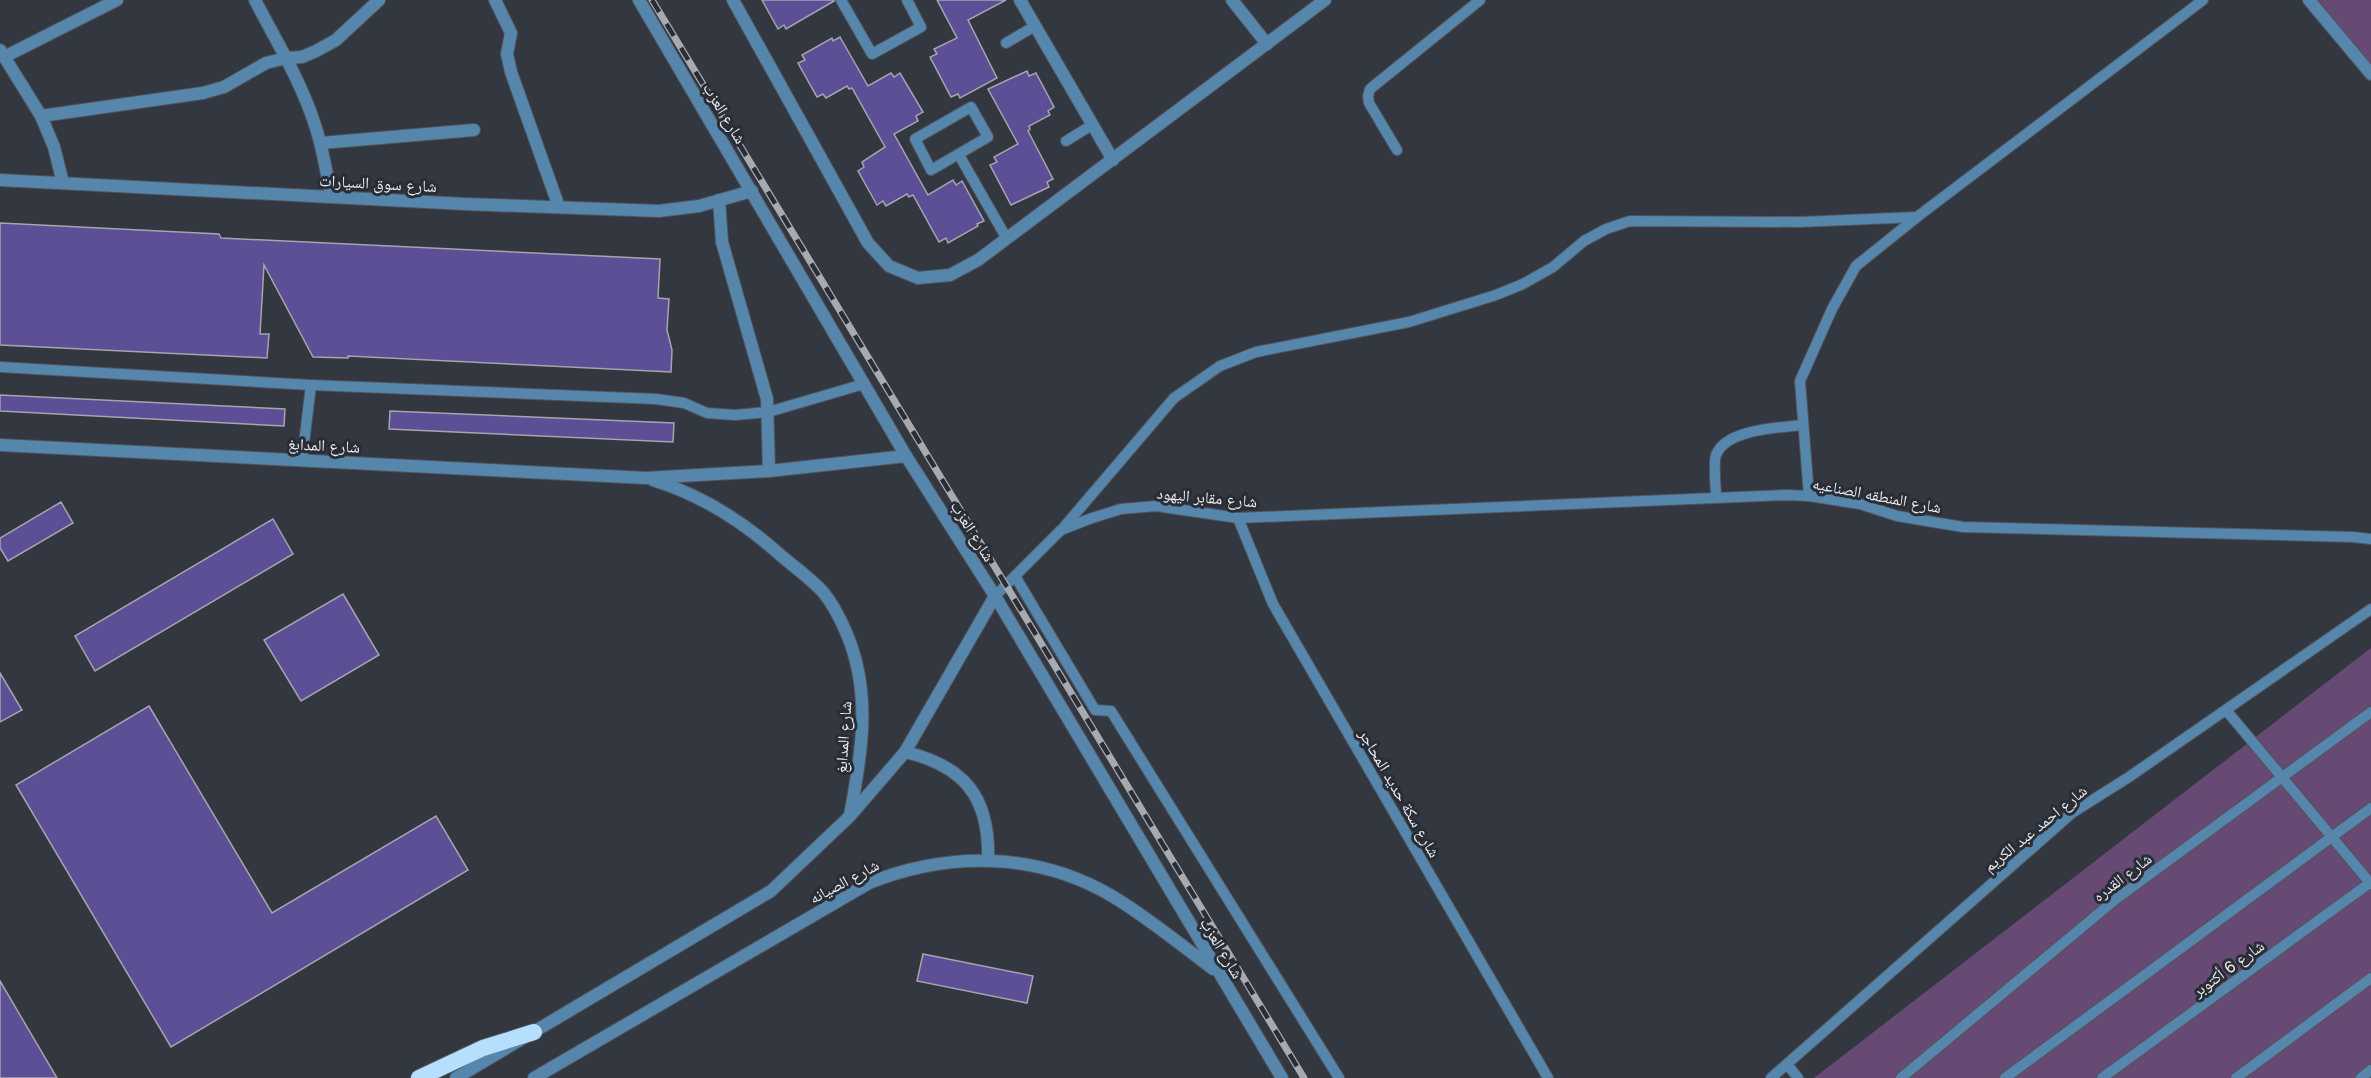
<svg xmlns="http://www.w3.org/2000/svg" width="2371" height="1078" font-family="Inter,'Noto Naskh Arabic',sans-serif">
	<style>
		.green { fill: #674a74 }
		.building { fill: #5d4f96; stroke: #a5a4af; stroke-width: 1.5 }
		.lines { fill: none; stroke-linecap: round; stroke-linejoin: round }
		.service-casing { stroke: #50545c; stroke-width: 12 }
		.minor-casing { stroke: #50545c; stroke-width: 14 }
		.tertiary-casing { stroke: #50545c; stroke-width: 14 }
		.trunk-casing { stroke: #50545c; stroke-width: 18 }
		.service { stroke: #5686ab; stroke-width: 10 }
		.minor { stroke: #5686ab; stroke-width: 12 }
		.tertiary { stroke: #5686ab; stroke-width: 12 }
		.trunk { stroke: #b6defd; stroke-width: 16 }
		.rail-casing { stroke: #a7aab1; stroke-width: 7 }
		.rail { stroke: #292d35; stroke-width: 4.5; stroke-dasharray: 14; stroke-linecap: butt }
		.labels { text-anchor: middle; stroke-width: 6; stroke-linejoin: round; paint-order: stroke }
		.street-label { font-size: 16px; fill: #eaedf2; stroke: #292d35 }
	</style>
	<rect width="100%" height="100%" fill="#333740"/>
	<!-- green -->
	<g class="green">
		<polygon points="2317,0 2371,0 2371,66"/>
		<polygon points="2371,648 2371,1078 1814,1078"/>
	</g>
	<!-- building -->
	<g class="building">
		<polygon points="762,0 834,0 834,1 786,29 784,25 778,29"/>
		<polygon points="937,0 1006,0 968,20 997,78 960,98 958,94 951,97 930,57 937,54 934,49 957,38"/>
		<polygon points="840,37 868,86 891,73 894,77 900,73 923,112 916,116 918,121 894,134 928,195 953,180 956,185 962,181 984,221 977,224 978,226 948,243 946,238 939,242 913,195 909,197 907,194 886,206 883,201 877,205 858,171 864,167 862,162 885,147 852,88 849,89 847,86 826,98 823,94 817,97 798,63 805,60 802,55 832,38 833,41"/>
		<polygon points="1027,71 1029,76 1036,73 1054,107 1048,111 1050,115 1029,126 1030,129 1028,131 1053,179 1047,182 1049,187 1011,205 990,165 997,162 994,157 1018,144 988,89"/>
		<polygon points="0,223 219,234 221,238 660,259 658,298 669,299 667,330 672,350 671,372 348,356 348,358 313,357 264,265 260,334 269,334 267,358 0,345"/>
		<polygon points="0,395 285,409 284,426 0,411"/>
		<polygon points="390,411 674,423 673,442 389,429"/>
		<polygon points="61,502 73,523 8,561 0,548 0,538"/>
		<polygon points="273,519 293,554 95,671 75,636"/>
		<polygon points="343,594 379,655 301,701 264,640"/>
		<polygon points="0,673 22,710 0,722"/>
		<polygon points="149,706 272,913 436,816 468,870 171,1047 16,785"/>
		<polygon points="923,954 1033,976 1027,1003 917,981"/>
		<polygon points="0,981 57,1078 0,1078"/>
	</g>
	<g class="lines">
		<!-- service casing -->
		<g class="service-casing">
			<g id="service">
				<polyline points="841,0 872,54 921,27 907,0"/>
				<polyline points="1006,43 1035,26"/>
				<polygon points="971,107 988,137 931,170 915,139"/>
				<polyline points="1066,141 1092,125"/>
				<polyline points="1397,150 1369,103 1368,96 1370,89 1480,0"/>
				<polyline points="959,155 1007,239"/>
				<polyline points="0,367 311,385 656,399 684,403 707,413 735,415 768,412 864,384"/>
				<polyline points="302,460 311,385"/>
				<polyline points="1809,496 1800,381 1832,309 1856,266 1917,217 2203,0"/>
				<path d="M1716,498C1716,487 1713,464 1716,455C1726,429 1778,428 1802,425"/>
				<polyline points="1238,518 1273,604 1548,1078"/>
				<polyline points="1064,527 1174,398 1220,366 1256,352 1409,322 1496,295 1523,284 1553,267 1584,241 1606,229 1630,221 1800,222 1917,217"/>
				<polyline points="1015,576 1095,710 1111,711 1339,1078"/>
				<polyline points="995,596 1061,530 1092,518 1121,509 1156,506 1238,518 1786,495 1809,496 1860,504 1897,516 1963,527 2353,537 2371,539"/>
				<polyline points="2226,710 2371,884"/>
				<polyline points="1787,1064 1798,1078"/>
				<polyline points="1771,1078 2072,813 2129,777 2371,609"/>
				<polyline points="1901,1078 2116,899 2371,712"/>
				<polyline points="2005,1078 2371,808"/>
				<polyline points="2102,1078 2371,882"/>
				<polyline points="2236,1078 2371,978"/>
				<polyline points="2361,1078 2371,1070"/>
			</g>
		</g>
		<!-- minor casing -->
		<g class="minor-casing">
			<g id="minor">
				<path d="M255,0C276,41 301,81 315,125C323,149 327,173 331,197"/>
				<polyline points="495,0 511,33 507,54 511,72 559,207"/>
				<polyline points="639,0 906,456 995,596 1282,1078"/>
				<polyline points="733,0 868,243 889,266 918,278 950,275 978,260 1325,0"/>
				<polyline points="1020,0 1113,160"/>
				<polyline points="1232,0 1267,44"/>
				<polyline points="0,50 41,116 54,147 63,183"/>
				<polyline points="4,57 117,0"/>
				<polyline points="41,116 203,93 224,87 266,63 286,58 302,57 316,51 336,40 379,0"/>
				<polyline points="321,143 474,130"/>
				<polyline points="0,180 465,204 659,211 699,206 752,191"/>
				<polyline points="719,200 722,242 767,399 769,471"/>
				<polyline points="0,445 646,478 769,471 906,456"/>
				<path d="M653,480C701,495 741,520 778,553C793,566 810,578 823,592C832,603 840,618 846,632C872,692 862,753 850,815"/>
				<path d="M905,752C965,766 990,798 988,860"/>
				<polyline points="456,1078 771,891 849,817 905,752 995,596"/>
				<path d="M534,1078L869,883C949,851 1037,852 1112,896C1147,917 1180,944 1213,969"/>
			</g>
		</g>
		<!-- tertiary casing -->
		<g class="tertiary-casing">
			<polyline id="tertiary" points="2309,0 2371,74"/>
		</g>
		<!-- trunk casing -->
		<g class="trunk-casing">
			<polyline id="trunk" points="419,1078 483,1048 534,1032"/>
		</g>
		<!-- service -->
		<use href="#service" class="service"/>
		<!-- minor -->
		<use href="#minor" class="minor"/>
		<!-- tertiary -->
		<use href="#tertiary" class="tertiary"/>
		<!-- trunk -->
		<use href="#trunk" class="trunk"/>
		<!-- rail casing -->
		<g class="rail-casing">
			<polyline id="rail" points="652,0 1304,1078"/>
		</g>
		<!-- rail -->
		<use href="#rail" class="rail"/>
	</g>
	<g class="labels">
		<!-- street labels -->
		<g class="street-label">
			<text transform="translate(725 113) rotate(59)" y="6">شارع العزب</text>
			<text transform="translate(378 183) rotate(3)" y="6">شارع سوق السيارات</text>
			<text transform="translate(324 445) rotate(3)" y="6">شارع المدابغ</text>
			<text transform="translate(1877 495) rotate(11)" y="6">شارع المنطقه الصناعيه</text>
			<text transform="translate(1207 497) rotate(5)" y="6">شارع مقابر اليهود</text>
			<text transform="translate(973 531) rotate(58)" y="6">شارع العزب</text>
			<text transform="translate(843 737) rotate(-86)" y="6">شارع المدابغ</text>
			<text transform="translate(1400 793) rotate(60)" y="6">شارع سكة حديد المحاجر</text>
			<text transform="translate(2035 828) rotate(-39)" y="6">شارع احمد عبد الكريم</text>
			<text transform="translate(2122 877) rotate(-37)" y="6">شارع القدره</text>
			<text transform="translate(844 881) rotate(-28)" y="6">شارع الصيانه</text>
			<text transform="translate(1222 948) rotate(59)" y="6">شارع العزب</text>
			<text transform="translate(2228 968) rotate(-36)" y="6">شارع 6 أكتوبر</text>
		</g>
	</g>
</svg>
